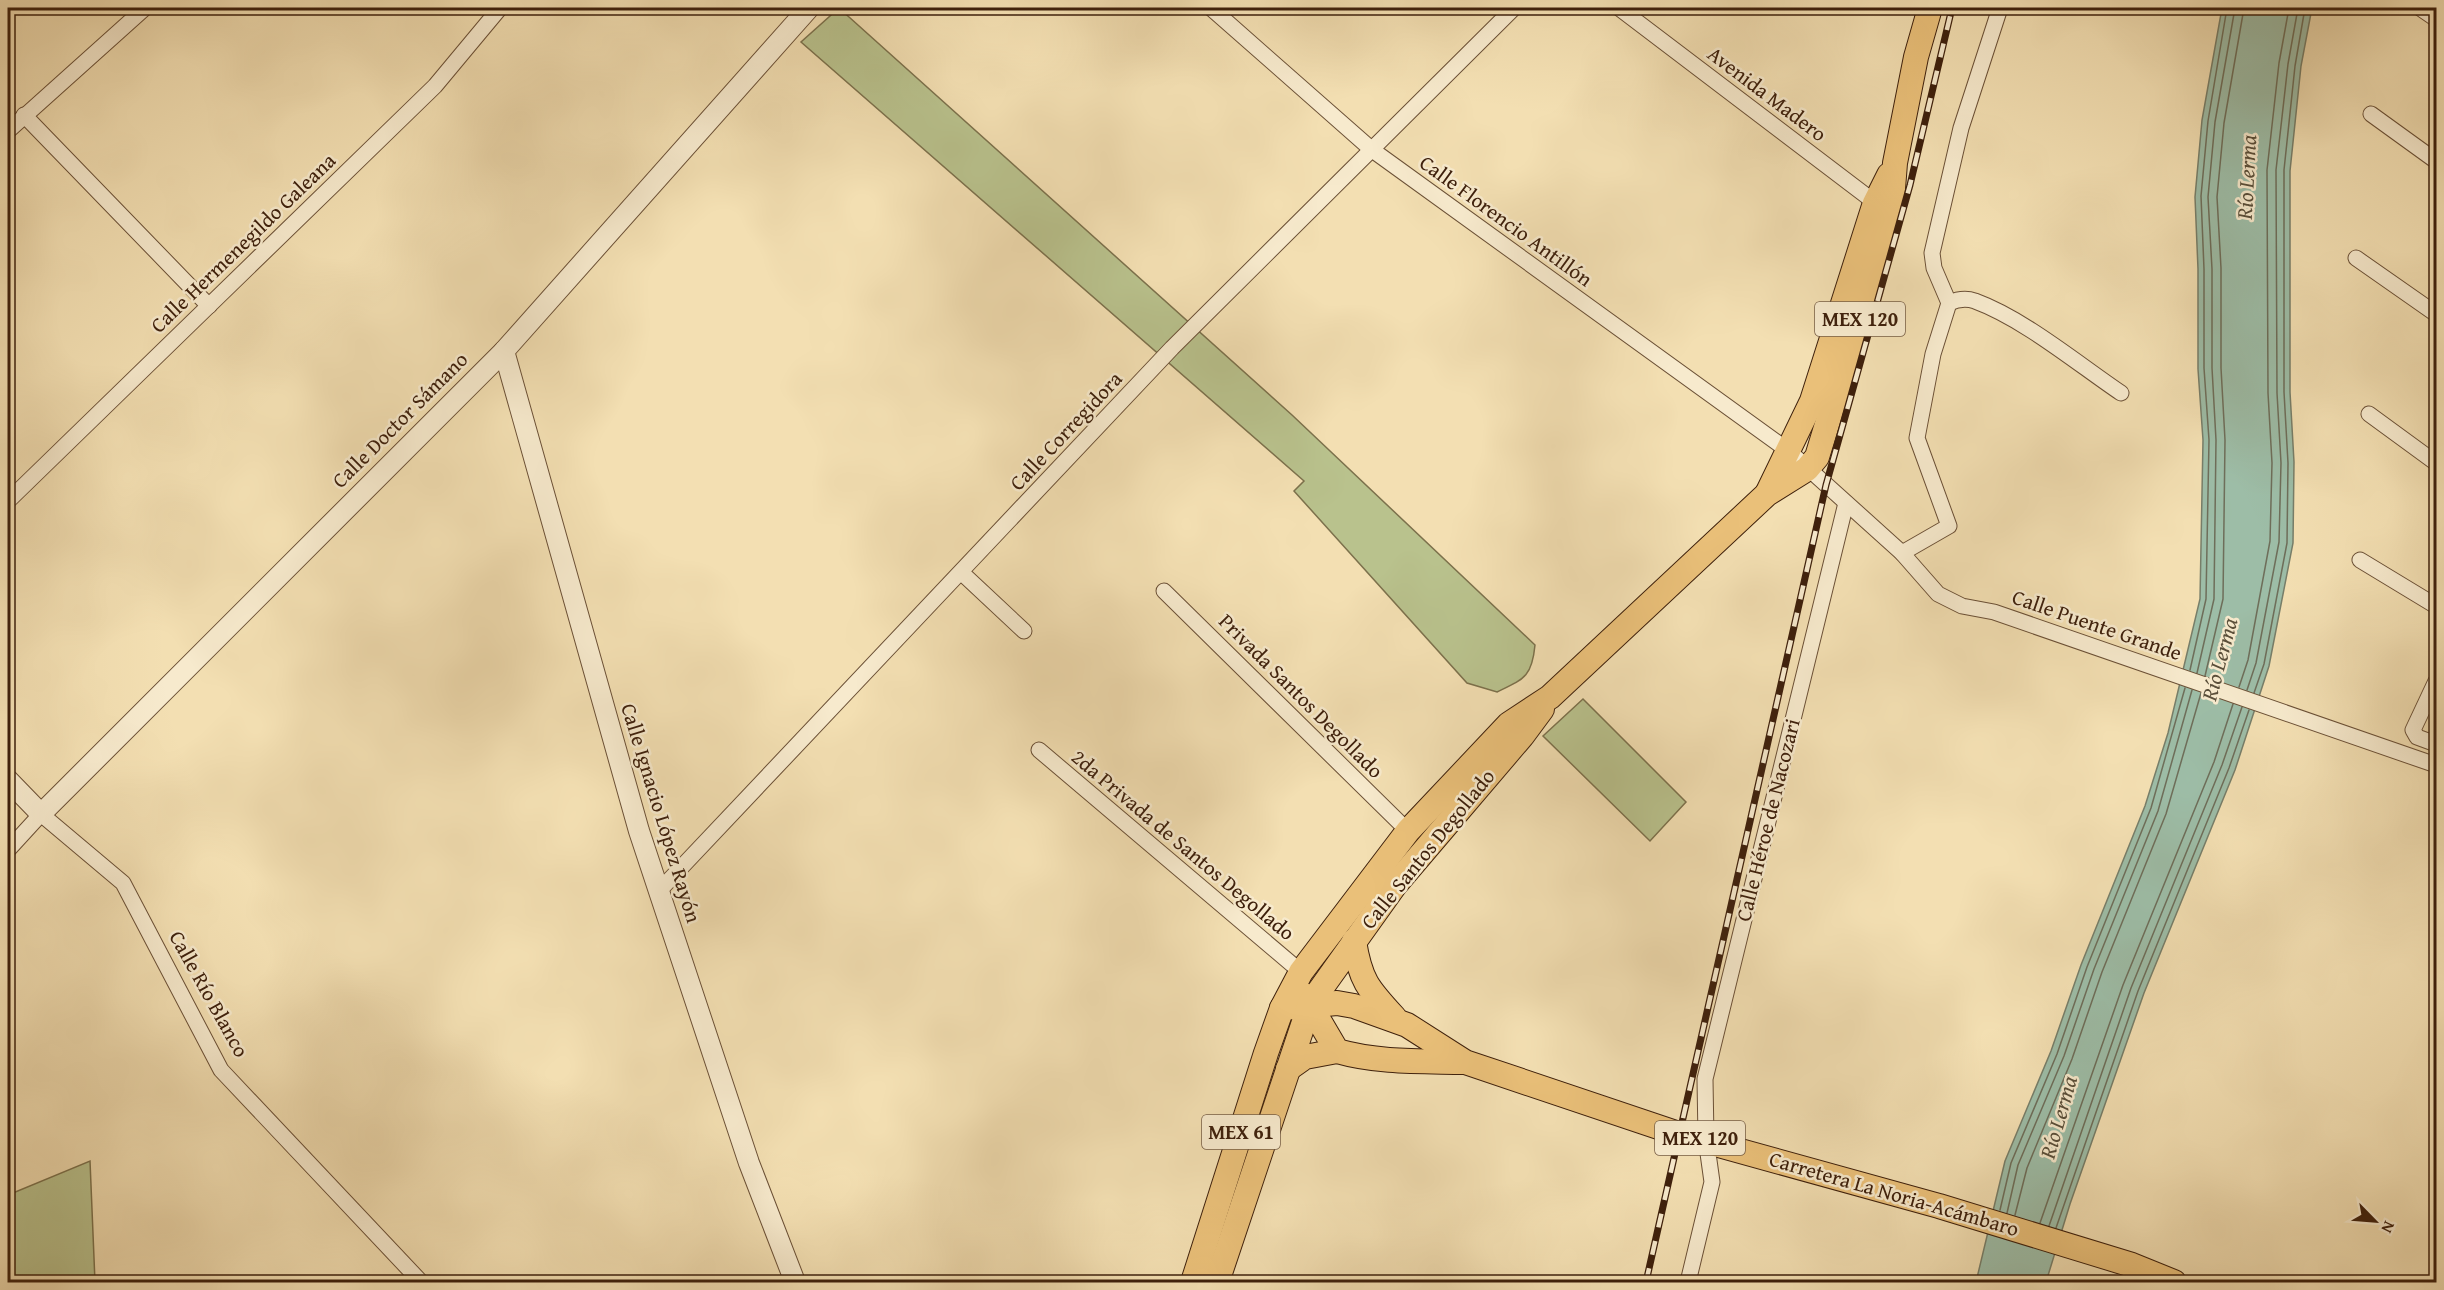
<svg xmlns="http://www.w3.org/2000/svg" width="2444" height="1290" font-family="'Gentium Book Plus',serif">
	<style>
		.green { fill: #b9c28d; stroke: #7c714c; stroke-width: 1.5 }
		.water { fill: #9dbda7; stroke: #777e69; stroke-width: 1.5 }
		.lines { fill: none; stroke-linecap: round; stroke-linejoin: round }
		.shore { stroke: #6e6e5a; stroke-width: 1.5 }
		.minor-casing { stroke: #6b5036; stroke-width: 17 }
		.tertiary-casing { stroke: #6b5036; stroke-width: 22 }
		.primary-casing { stroke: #3e200c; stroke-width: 26 }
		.minor { stroke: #f7eacd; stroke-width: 15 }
		.tertiary { stroke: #f7eacd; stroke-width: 20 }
		.primary { stroke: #eac079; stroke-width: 24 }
		.rail-casing { stroke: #3e200c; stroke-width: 7 }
		.rail { stroke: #f7eacd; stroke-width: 4.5; stroke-dasharray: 14; stroke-linecap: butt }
		.labels { text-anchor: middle; stroke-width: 5; stroke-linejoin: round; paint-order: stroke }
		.shield { fill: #f7eacd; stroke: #765d46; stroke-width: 1.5 }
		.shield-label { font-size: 20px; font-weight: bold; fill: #3e200c }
		.street-label { font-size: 21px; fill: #3e200c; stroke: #f7eacd }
		.water-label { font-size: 22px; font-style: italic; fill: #5a4f3a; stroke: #f7eacd }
	</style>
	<rect width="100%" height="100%" fill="#f3dfb2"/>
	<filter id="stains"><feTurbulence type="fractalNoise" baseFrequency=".00333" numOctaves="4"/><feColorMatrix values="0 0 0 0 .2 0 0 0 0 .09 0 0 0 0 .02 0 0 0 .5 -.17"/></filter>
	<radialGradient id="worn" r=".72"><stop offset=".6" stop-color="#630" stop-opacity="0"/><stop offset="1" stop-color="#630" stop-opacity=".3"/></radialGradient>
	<!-- green -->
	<g class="green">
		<path d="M839,8L1292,415L1535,645C1532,677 1524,679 1497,692L1467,683L1294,491L1304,481L801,42Z"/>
		<polygon points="1583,699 1686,802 1650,841 1543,736"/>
		<polygon points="90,1161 95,1282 8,1282 8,1195"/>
	</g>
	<!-- water -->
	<polygon class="water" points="2222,8 2312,8 2301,66 2290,171 2290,392 2294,462 2293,543 2269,666 2235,770 2144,993 2070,1204 2046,1282 1976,1282 2005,1161 2051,1051 2081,965 2145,806 2168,733 2200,599 2203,440 2198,369 2198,269 2195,197 2202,120"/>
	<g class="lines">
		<!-- shore -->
		<g class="shore">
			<polyline points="2190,670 2206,599 2209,440 2204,368 2204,269 2201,196 2208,121 2227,8"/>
			<polyline points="2197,673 2214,599 2216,440 2212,368 2212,269 2208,197 2215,122 2235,8"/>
			<polyline points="2205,676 2223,599 2225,440 2221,368 2221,268 2217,197 2224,123 2244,8"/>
			<polyline points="2239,687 2248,660 2270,541 2272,463 2268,393 2267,170 2279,63 2289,8"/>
			<polyline points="2247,690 2256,663 2279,542 2281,463 2277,393 2276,170 2288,64 2298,8"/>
			<polyline points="2254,693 2264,664 2287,543 2288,463 2284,392 2284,170 2295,66 2305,8"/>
			<polyline points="2000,1210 2011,1163 2057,1054 2087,967 2151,808 2185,688"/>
			<polyline points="2007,1213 2018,1165 2064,1056 2094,969 2158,811 2192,690"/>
			<polyline points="2015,1215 2027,1168 2072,1059 2102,972 2166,814 2201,693"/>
			<polyline points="2040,1223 2123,985 2214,762 2233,704"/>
			<polyline points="2049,1226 2131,988 2222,765 2242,707"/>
			<polyline points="2056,1228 2138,991 2229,768 2249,710"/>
		</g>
		<!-- minor casing -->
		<g class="minor-casing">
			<g id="minor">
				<polyline points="1211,8 1371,149 1790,452 1902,553 1938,594 1962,606 1994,612 2436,765"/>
				<polyline points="1619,8 1881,207"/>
				<polyline points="2420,8 2436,19"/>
				<polyline points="2371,114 2436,161"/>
				<polyline points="24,115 209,306"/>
				<polyline points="8,131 145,8"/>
				<polyline points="2356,258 2436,314"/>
				<path d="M1949,303C1958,299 1966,298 1975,301C2024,319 2078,364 2121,393"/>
				<polyline points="2369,414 2436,463"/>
				<polyline points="8,501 435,86 500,8"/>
				<polyline points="1902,553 1949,526 1917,438 1933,354 1949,303 1934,268 1932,253 1961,128 2000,8"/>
				<polyline points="2360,560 2436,606"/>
				<polyline points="962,573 1024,631"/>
				<polyline points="1164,591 1408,831"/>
				<polyline points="2436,681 2413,730 2417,737 2436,744"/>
				<polyline points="1039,750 1301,972"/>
				<polyline points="8,850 41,814 123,883 221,1070 421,1282"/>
				<polyline points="658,892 1172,348 1514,8"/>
				<polyline points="1688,1282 1712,1182 1706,1139 1705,1079 1846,503"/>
			</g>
		</g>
		<!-- tertiary casing -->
		<g class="tertiary-casing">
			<g id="tertiary">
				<polyline points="504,351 639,831 749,1163 795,1282"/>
				<polyline points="8,780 41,814 504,351 809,8"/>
			</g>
		</g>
		<!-- primary casing -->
		<g class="primary-casing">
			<g id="primary">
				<polyline points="1768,492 1812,401 1875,203 1889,175"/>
				<path d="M1354,941C1360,980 1368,989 1394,1017"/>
				<path d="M1304,995L1337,1051C1379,1063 1421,1061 1464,1062"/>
				<polyline points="1282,1008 1337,1003 1354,1006 1407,1025 1465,1062 1679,1134 1939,1206 2132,1265 2174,1282"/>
				<polyline points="1288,1069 1305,1057 1337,1051"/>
				<polyline points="1193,1282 1266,1053 1282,1008 1301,972 1408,831 1509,724 1550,697 1767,494 1807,469 1817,457 1891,214 1895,163 1916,57 1930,8"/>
				<polyline points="1217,1282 1310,1004 1395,885 1522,736 1542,709"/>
			</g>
		</g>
		<!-- minor -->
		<use href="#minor" class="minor"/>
		<!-- tertiary -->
		<use href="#tertiary" class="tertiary"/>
		<!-- primary -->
		<use href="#primary" class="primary"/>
		<!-- rail casing -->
		<g class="rail-casing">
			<polyline id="rail" points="1646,1282 1826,485 1910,185 1952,8"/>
		</g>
		<!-- rail -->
		<use href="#rail" class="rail"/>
	</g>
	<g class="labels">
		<!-- shield labels -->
		<g class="shield">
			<rect x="1815" y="302" width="90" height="34" rx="4.5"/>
			<rect x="1202" y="1115" width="78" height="34" rx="4.5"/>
			<rect x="1655" y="1121" width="90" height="34" rx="4.5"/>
		</g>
		<g class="shield-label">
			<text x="1860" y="326">MEX 120</text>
			<text x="1241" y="1139">MEX 61</text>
			<text x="1700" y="1145">MEX 120</text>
		</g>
		<!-- street labels -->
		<g class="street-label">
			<text transform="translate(1767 94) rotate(37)" y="7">Avenida Madero</text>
			<text transform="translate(1506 221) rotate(36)" y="7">Calle Florencio Antillón</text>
			<text transform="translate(243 243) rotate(-44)" y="7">Calle Hermenegildo Galeana</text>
			<text transform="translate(400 420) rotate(-45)" y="7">Calle Doctor Sámano</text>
			<text transform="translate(1066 431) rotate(-47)" y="7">Calle Corregidora</text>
			<text transform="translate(2097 625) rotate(19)" y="7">Calle Puente Grande</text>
			<text transform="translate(1301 696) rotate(45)" y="7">Privada Santos Degollado</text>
			<text transform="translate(661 813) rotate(73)" y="7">Calle Ignacio López Rayón</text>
			<text transform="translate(1768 820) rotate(-76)" y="7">Calle Héroe de Nacozari</text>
			<text transform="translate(1183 845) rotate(40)" y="7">2da Privada de Santos Degollado</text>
			<text transform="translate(1428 849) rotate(-51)" y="7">Calle Santos Degollado</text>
			<text transform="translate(209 994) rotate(61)" y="7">Calle Río Blanco</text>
			<text transform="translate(1894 1194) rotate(16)" y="7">Carretera La Noria-Acámbaro</text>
		</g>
		<!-- water labels -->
		<g class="water-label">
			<text transform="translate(2246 177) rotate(-87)" y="8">Río Lerma</text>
			<text transform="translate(2219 659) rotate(-75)" y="8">Río Lerma</text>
			<text transform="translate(2058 1117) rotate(-74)" y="8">Río Lerma</text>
		</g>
	</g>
	<!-- margin -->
	<rect width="2444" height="1290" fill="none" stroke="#f3dfb2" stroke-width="30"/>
	<rect x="9" y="9" width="2426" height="1272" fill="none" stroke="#3e200c" stroke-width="3"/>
	<rect x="15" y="15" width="2414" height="1260" fill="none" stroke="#3e200c" stroke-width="1.5"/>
	<!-- north arrow -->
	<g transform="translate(2375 1221) rotate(115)" stroke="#f7eacd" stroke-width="4.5" paint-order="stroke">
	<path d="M0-4.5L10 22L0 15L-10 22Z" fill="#3e200c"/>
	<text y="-9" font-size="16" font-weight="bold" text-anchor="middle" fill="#3e200c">N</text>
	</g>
	<rect width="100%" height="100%" filter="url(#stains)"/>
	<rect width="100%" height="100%" fill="url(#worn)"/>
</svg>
